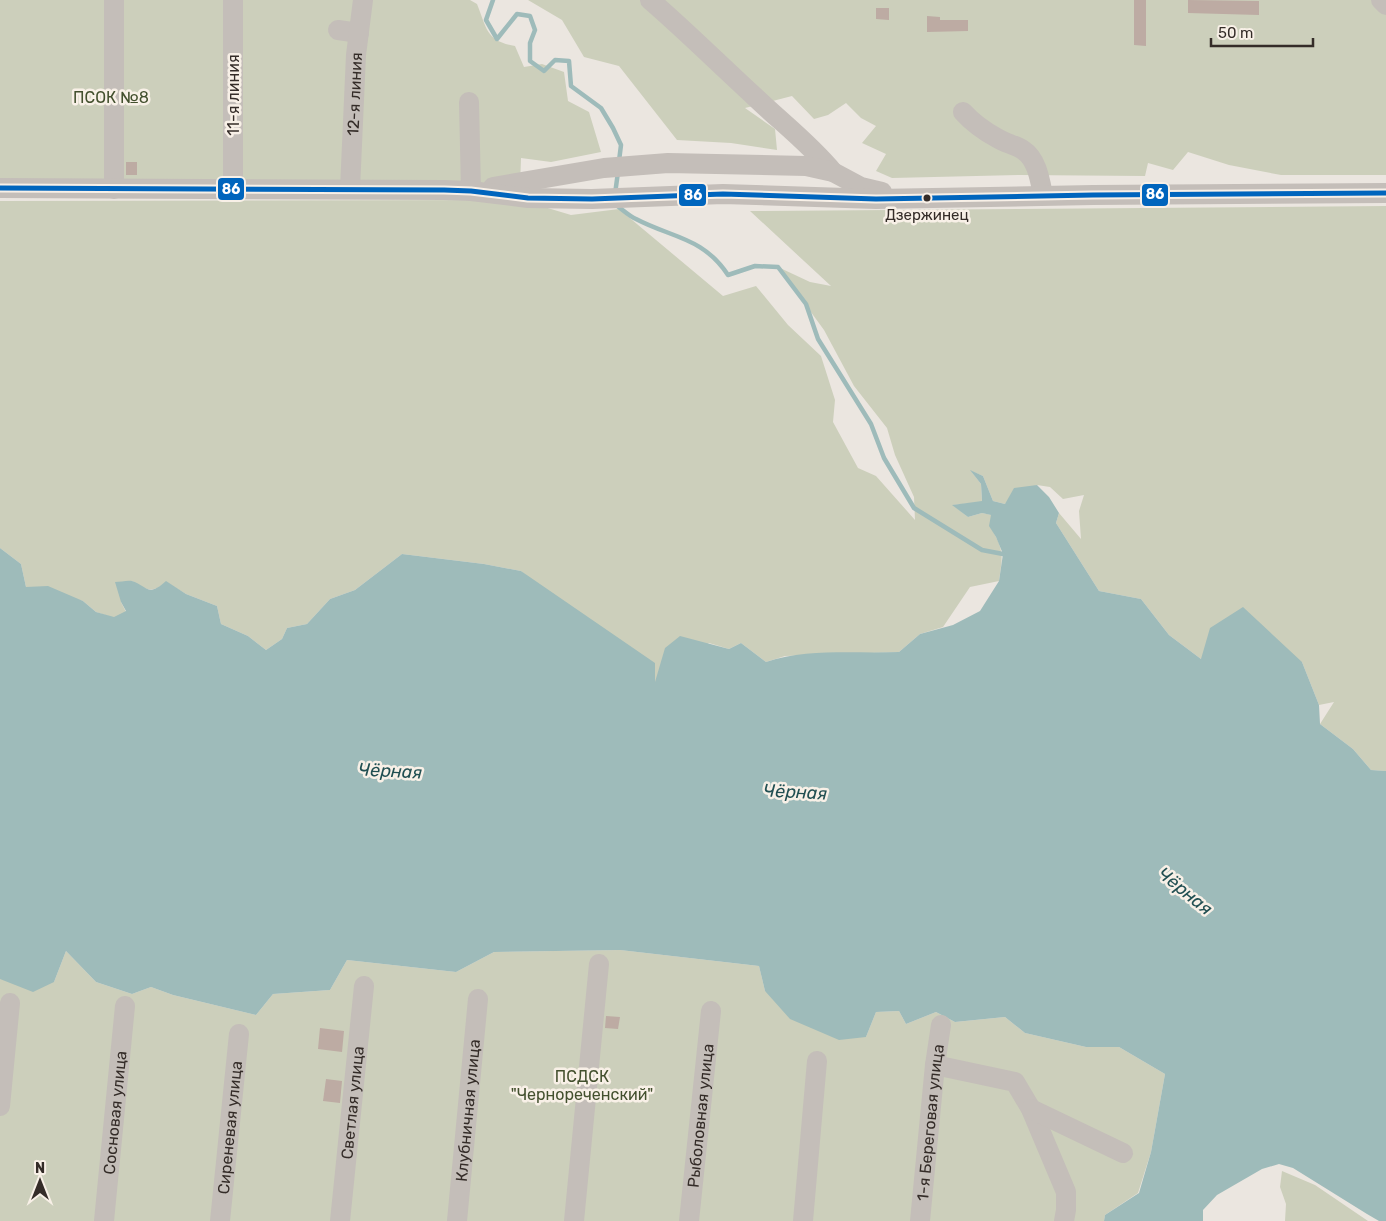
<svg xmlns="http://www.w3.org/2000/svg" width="1386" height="1221" font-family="Rubik,sans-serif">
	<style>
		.green { fill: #cccfbb }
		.water { fill: #9ebbba }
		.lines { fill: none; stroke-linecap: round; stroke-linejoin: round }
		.stream { stroke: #9ebbba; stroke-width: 4.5 }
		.building { fill: #bdaba3 }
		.minor { stroke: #c4beb9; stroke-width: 20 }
		.bus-1-casing { stroke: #f8f0e7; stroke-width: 9 }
		.bus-1 { stroke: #0065bd; stroke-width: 5 }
		.bus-dot { fill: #342c28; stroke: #f8f0e7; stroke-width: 2 }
		.labels { text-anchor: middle; stroke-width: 5; stroke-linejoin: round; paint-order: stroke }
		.bus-label { font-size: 15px; fill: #342c28; stroke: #f8f0e7 }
		.street-label { font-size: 16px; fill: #342c28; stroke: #f8f0e7 }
		.park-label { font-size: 16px; fill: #43502e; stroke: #f8f0e7 }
		.water-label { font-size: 18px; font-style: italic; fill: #214f52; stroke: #f8f0e7 }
		.line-badge { stroke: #f8f0e7; stroke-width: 2 }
		.badge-label { font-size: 14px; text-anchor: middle; font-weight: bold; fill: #fff }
	</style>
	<rect width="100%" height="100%" fill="#ebe6e0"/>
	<!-- green -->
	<g class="green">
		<path d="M0,0H470L477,4C487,29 486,41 515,46L524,67L542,64L564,72L568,101L589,112L601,152L551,162L521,158L520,187L0,196Z"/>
		<polygon points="528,0 1386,0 1386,175 1281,175 1229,165 1188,152 1173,170 1148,163 1145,176 1021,175 892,178 876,171 886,154 862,143 876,126 861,118 846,103 828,115 814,119 792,96 745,108 775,129 777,150 731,143 677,140 619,66 584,57 562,20"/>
		<path d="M521,200L571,215L619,209L723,296L756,286L788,325L821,356L835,400L833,422L858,468L876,476L915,520L914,497L895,455L887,428L854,386L824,330L778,267L810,282L831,286L750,211L1386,206V771L1371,770L1353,749L1320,724L1334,702L1319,705L1302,662L1201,659L1169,635L1141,599L1099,591L1056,523L1059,513L1081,539L1079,511L1084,495L1063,499L1050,487L1037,485L1005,504L993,501L983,476L971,471L981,484L982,502L953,505L968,517L982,513L992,515L990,526C1004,550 1003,554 999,581L970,587L943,627L920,634L899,652L785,656L766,662L741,643L729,649L709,643L655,685L521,571L484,564L402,554L355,590L330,599L307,624L287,628L282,639L266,650L248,636L221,624L217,606L186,594L166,582C152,594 146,590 132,581L121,602L126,612L114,618L96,612L83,601L26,587L21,564L0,548V201Z"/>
		<polygon points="620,950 759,966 765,991 866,1037 876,1012 899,1011 906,1024 936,1012 955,1022 1005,1017 1025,1033 1086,1047 1119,1047 1165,1074 1151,1152 1138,1193 1105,1215 1104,1221 0,1221 0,979 54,982 66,951 96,982 132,994 151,987 173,995 256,1015 273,994 330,990 347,960 456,972 494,952"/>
		<polygon points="1282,1171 1315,1185 1368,1221 1285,1221 1286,1204 1280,1187"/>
	</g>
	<!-- water -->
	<path class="water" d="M970,470L983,476L993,501L1005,504L1014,488L1037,485L1049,497L1059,513L1056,523L1099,591L1141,599L1169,635L1201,659L1210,628L1243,607L1302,662L1319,705L1320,724L1353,749L1371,770L1386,771V1221H1379L1367,1214L1293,1168L1279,1164L1262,1169L1217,1195L1203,1210V1221H1104L1105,1215L1139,1193L1151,1152L1165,1074L1119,1047H1086L1025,1033L1005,1017L955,1022L936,1012L906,1024L899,1011L876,1012L866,1037L839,1040L790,1019L765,991L759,966L620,950L494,952L456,972L347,960L330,990L273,994L256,1015L173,995L151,987L132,994L96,982L66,951L54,982L33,992L0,979V548L21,564L26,587L48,586L83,601L96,612L114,617L126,611L121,602L115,582C120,582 128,580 132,581C148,586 147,598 166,581L186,594L217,606L221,624L248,636L266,650L282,639L287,628L307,624L330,599L355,590L402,554L484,564L521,571L655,663V682L665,648L680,636L729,649L741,643L766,662C809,648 854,654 899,652L920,634L953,625L980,611L999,581L1003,554L996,537L989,526L991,515L982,513L968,517L952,505L982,501L981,484Z"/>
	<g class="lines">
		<!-- stream -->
		<g class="stream">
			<polyline points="493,0 486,20 497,39 517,14 530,16 535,30 530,43 530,61 544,71 555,60 569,61 571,86 601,108 613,128 621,145 619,161"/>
			<polyline points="615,194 618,172"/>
			<path d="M616,205C623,210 629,216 636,219C672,238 703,237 728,275L755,266L778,267L806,304L818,339L871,424L884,458L914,508L982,550L1003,554"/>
		</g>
	</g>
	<!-- building -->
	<g class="building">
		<polygon points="1134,0 1146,0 1146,46 1134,45"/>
		<polygon points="1188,0 1259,1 1259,15 1188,13"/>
		<polygon points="876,8 889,8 889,20 876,19"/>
		<polygon points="927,16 940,17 940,20 968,20 968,31 927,32"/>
		<rect x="126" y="162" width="11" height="13"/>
		<polygon points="606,1016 620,1017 618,1029 605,1028"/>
		<polygon points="320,1028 344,1031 342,1052 318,1049"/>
		<polygon points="326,1079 342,1081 340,1103 323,1101"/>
	</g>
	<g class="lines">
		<!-- minor -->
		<g class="minor">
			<polyline points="114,0 114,189"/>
			<polyline points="233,0 233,190"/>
			<path d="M650,0C686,31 720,65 755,97C781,122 810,144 833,172"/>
			<polyline points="1381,0 1386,5"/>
			<polyline points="338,30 359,33"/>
			<polyline points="469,102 471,191"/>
			<path d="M963,112C973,123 984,131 997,138C1005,143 1015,145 1023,150C1037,159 1040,180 1043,195"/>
			<polyline points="493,187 604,168 668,163 806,166 833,172 861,187 882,192"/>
			<polyline points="0,188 444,190 471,191 528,198 592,199 723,194 876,199 1093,195 1386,193"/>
			<path id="s1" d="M350,189L356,55L363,0"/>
			<polyline points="935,1065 1015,1082 1031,1109 1066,1192 1066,1210 1064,1221"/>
			<polyline points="0,1106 10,1003"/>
			<polyline points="1031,1109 1123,1153"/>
			<path id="s2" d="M104,1221L125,1006"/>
			<path id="s3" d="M220,1221L239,1034"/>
			<path id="s4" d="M340,1221L364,986"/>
			<path id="s5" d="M457,1221L478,999"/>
			<polyline points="574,1221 599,964"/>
			<path id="s6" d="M689,1221L711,1011"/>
			<polyline points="803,1221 817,1061"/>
			<path id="s7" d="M920,1221L935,1065L941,1025"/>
		</g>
		<!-- bus-1 casing -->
		<g class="bus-1-casing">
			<polyline id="bus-1" points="0,188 444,190 471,191 528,198 592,199 723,194 876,199 1093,195 1386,193"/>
		</g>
		<!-- bus-1 -->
		<use href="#bus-1" class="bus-1"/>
	</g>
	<!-- markers -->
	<circle class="bus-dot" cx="927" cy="198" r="4.5"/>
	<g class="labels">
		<!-- bus labels -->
		<g class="bus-label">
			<text x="927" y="220">Дзержинец</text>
		</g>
		<!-- street labels -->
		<g class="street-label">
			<text transform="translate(233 95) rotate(-90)" y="6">11-я линия</text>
			<text dy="6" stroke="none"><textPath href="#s1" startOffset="95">12-я линия</textPath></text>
			<text dy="6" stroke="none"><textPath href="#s4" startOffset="119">Светлая улица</textPath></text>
			<text dy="6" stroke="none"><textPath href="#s5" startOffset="111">Клубничная улица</textPath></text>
			<text dy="6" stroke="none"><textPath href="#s2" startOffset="109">Сосновая улица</textPath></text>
			<text dy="6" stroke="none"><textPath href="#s6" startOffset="106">Рыболовная улица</textPath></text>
			<text dy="6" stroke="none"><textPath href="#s7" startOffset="99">1-я Береговая улица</textPath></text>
			<text dy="6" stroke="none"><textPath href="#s3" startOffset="94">Сиреневая улица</textPath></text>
		</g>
		<!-- park labels -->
		<g class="park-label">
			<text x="111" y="103">ПСОК №8</text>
			<text x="582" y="1082">ПСДСК<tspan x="582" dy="18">"Чернореченский"</tspan></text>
		</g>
		<!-- water labels -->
		<g class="water-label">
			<text transform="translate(390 771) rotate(3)" y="6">Чёрная</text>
			<text transform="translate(795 792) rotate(3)" y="6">Чёрная</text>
			<text transform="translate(1185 891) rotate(39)" y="6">Чёрная</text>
		</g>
	</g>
	<g class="line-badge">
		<rect x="217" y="177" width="28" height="24" rx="5" fill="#0065bd"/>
		<rect x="1141" y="183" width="28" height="24" rx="5" fill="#0065bd"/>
		<rect x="678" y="183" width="29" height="24" rx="5" fill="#0065bd"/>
	</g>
	<g class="badge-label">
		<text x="231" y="194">86</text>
		<text x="1155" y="199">86</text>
		<text x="693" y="200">86</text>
	</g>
	<!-- north arrow -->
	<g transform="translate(40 1181)" stroke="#f8f0e7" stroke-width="4" paint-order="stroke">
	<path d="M0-4L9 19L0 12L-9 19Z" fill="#342c28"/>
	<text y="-8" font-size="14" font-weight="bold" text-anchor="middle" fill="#342c28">N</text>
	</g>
	<!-- scale -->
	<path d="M1211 38v8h102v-8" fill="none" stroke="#342c28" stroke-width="2.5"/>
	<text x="1218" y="38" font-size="15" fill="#342c28" stroke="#f8f0e7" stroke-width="4" paint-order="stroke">50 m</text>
</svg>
